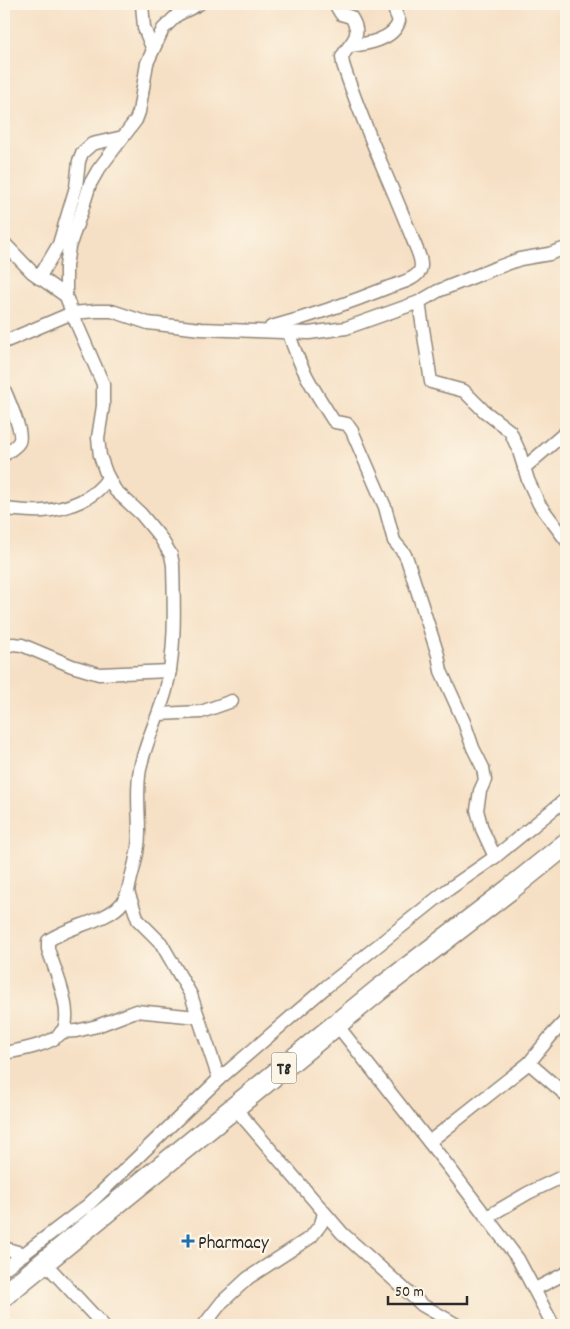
<svg xmlns="http://www.w3.org/2000/svg" width="570" height="1329" font-family="Dekko,sans-serif">
	<style>
		.lines { fill: none; stroke-linecap: round; stroke-linejoin: round }
		.minor-casing { stroke: #908678; stroke-width: 15 }
		.trunk-casing { stroke: #908678; stroke-width: 24 }
		.minor { stroke: #fff; stroke-width: 12 }
		.trunk { stroke: #fff; stroke-width: 21 }
		.poi-dot { fill: #1f6fb2; stroke: #fcf5e5; stroke-width: 2 }
		.labels { text-anchor: middle; stroke-width: 5; stroke-linejoin: round; paint-order: stroke }
		.shield { fill: #fcf5e5; stroke: #6a6863; stroke-width: 1 }
		.shield-label { font-size: 18px; font-weight: bold; fill: #2b2b2b }
		.poi-label { font-size: 19px; fill: #2b2b2b; stroke: #fcf5e5; text-anchor: start }
	</style>
	<rect width="100%" height="100%" fill="#fcf5e5"/>
	<filter id="ink" filterUnits="userSpaceOnUse"><feTurbulence type="fractalNoise" baseFrequency=".02" numOctaves="2"/><feDisplacementMap in="SourceGraphic" scale="10" xChannelSelector="R" yChannelSelector="G"/><feConvolveMatrix kernelMatrix="1 2 1 2 8 2 1 2 1" color-interpolation-filters="sRGB"/></filter>
	<filter id="wash" filterUnits="userSpaceOnUse"><feTurbulence type="fractalNoise" baseFrequency=".0096" numOctaves="4" result="noise"/><feDisplacementMap in="SourceGraphic" scale="20" xChannelSelector="R" yChannelSelector="G"/><feGaussianBlur stdDeviation="1.12" result="paint"/><feColorMatrix in="noise" values="0 0 0 0 0 0 0 0 0 0 0 0 0 0 0 0 0 1.4 0 .05"/><feComposite in="paint" operator="in"/></filter>
	<g filter="url(#wash)">
		<rect width="100%" height="100%" fill="#f6e0c5"/>
	</g>
	<g filter="url(#ink)">
		<g class="lines">
			<!-- minor casing -->
			<g class="minor-casing">
				<g id="minor">
					<polyline points="142,4 144,28 153,50"/>
					<path d="M350,46C366,44 394,40 399,21L392,4"/>
					<polyline points="4,243 32,272 66,296"/>
					<polyline points="39,278 59,244 76,187 79,161 82,153 92,144 123,137"/>
					<polyline points="419,302 431,382 464,391 484,411 510,431 519,451 528,480 539,504 566,540"/>
					<path d="M271,327C312,316 349,303 389,287C398,284 414,280 419,272C425,264 416,248 413,240C390,181 362,124 343,64L342,57C350,41 364,37 351,17L341,14L335,4"/>
					<path d="M289,333C298,365 315,392 333,420L335,422L347,424L352,431L385,507L394,541L404,553L407,559L438,655L441,671L464,722L473,748L483,768L485,780L480,791L477,810L482,829L495,857"/>
					<polyline points="4,342 72,313 96,311 112,311 148,323 201,329 309,333 346,328 419,302 438,291 493,269 520,259 549,254 566,248"/>
					<path d="M4,389C8,399 24,434 19,442C16,447 9,451 4,455"/>
					<polyline points="524,468 566,432"/>
					<path d="M4,509C17,510 31,512 43,511C67,509 95,499 108,478"/>
					<polyline points="4,647 13,644 22,645 72,666 99,674 170,671"/>
					<polyline points="159,714 201,712 232,701"/>
					<polyline points="128,892 138,920 161,943 191,995 219,1079"/>
					<polyline points="337,1025 451,1170 518,1259 553,1325"/>
					<polyline points="61,1032 76,1031 97,1026 136,1011 197,1017"/>
					<path d="M4,1053C20,1050 52,1045 62,1032C75,1014 54,968 48,949V941C65,927 109,921 122,903C128,896 129,886 131,878C135,864 139,848 139,833C139,812 136,789 140,769C145,743 159,716 166,690C176,649 174,606 173,565L171,555L160,537L141,514L115,490L106,473L100,456L98,438L103,406V384L72,313L66,296V266L69,247L81,213L90,184L98,170L136,120L139,112L147,63L163,29L177,15L199,4"/>
					<polyline points="529,1063 566,1095"/>
					<polyline points="235,1108 342,1233 422,1305 457,1325"/>
					<polyline points="429,1142 529,1063 550,1037 566,1020"/>
					<polyline points="487,1217 528,1193 566,1175"/>
					<polyline points="4,1248 24,1254"/>
					<polyline points="45,1263 103,1325"/>
					<polyline points="4,1269 88,1205 219,1079 326,987 446,891 495,857 566,799"/>
					<polyline points="535,1289 566,1273"/>
					<polyline points="204,1325 222,1302 248,1278 311,1237 321,1224 324,1213"/>
				</g>
			</g>
			<!-- trunk casing -->
			<g class="trunk-casing">
				<polyline id="trunk" points="4,1295 380,989 509,890 566,844"/>
			</g>
			<!-- minor -->
			<use href="#minor" class="minor"/>
			<!-- trunk -->
			<use href="#trunk" class="trunk"/>
		</g>
	</g>
	<!-- markers -->
	<path class="poi-dot" d="M185.5 1233.5h5v5h5v5h-5v5h-5v-5h-5v-5h5z"/>
	<g class="labels">
		<!-- shield labels -->
		<rect class="shield" x="271.5" y="1052.5" width="25" height="31" rx="4"/>
		<g class="shield-label">
			<text x="284" y="1074">T8</text>
		</g>
		<!-- poi labels -->
		<g class="poi-label">
			<text x="198" y="1248">Pharmacy</text>
		</g>
	</g>
	<!-- margin -->
	<rect width="570" height="1329" fill="none" stroke="#fcf5e5" stroke-width="20"/>
	<!-- scale -->
	<path d="M388 1296v8h79v-8" fill="none" stroke="#2b2b2b" stroke-width="2.5"/>
	<text x="395" y="1296" font-size="15" fill="#2b2b2b" stroke="#fcf5e5" stroke-width="4" paint-order="stroke">50 m</text>
</svg>
